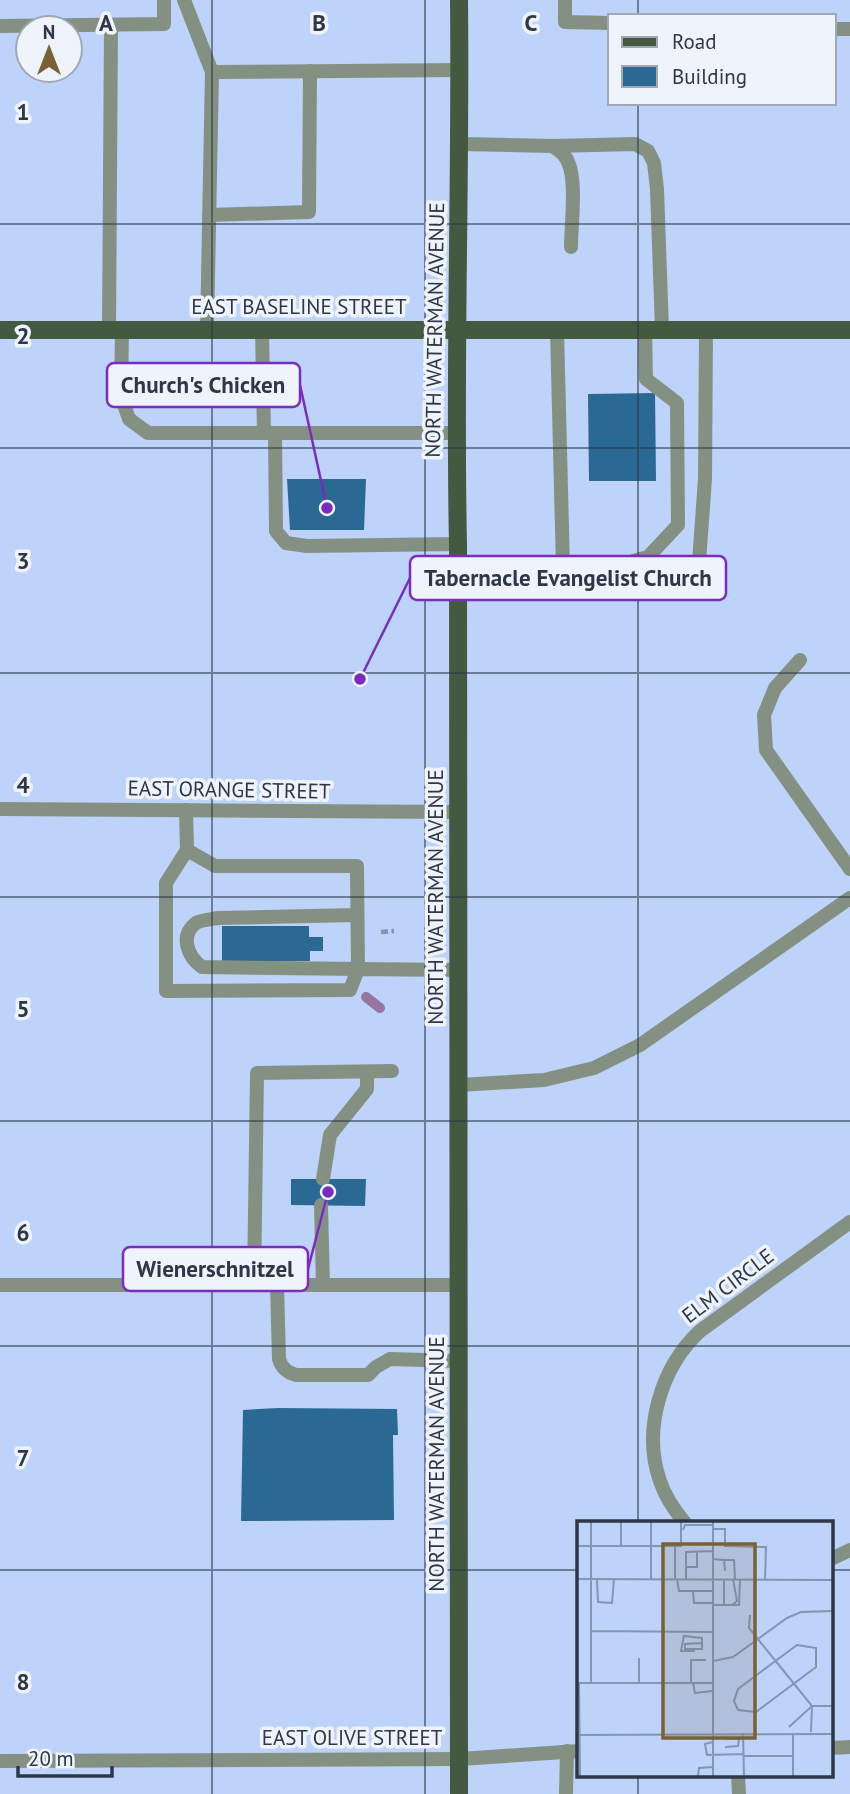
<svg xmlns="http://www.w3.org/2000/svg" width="850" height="1794" font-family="'PT Sans',sans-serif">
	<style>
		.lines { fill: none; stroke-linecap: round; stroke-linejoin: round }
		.stream { stroke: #9476a1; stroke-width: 10 }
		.building { fill: #296993 }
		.path { stroke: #8393b0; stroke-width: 4.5; stroke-dasharray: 7 3.5; stroke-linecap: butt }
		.service { stroke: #849182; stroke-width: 14 }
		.minor { stroke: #849182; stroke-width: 14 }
		.tertiary { stroke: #849182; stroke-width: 14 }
		.primary { stroke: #445a40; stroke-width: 18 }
		.grid { fill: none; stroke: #2e3746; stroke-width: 2; stroke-opacity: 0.55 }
		.labels { text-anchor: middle; stroke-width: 7; stroke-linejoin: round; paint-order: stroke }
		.street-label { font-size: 21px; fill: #2e3746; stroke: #eff3fb }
		.inset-road { fill: none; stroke: #8495b2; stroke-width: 2 }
		.view { fill: #7a6132; fill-opacity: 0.15; stroke: #7a6132; stroke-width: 3.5 }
		.inset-edge { fill: none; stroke: #2e3746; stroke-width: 3.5 }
		.grid-label { font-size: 23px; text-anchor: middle; font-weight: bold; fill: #2e3746; stroke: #eff3fb; stroke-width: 7; stroke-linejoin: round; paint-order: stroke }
		.leader { fill: none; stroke: #7b2cbf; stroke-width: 2.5 }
		.callout-dot { fill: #7b2cbf; stroke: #eff3fb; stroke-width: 2.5 }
		.callout { fill: #eff3fb; stroke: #7b2cbf; stroke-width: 2.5 }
		.callout-label { font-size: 23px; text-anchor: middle; font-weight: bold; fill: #2e3746 }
	</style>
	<rect width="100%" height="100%" fill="#bdd3fa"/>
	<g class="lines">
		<!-- stream -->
		<polyline class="stream" points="366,997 380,1008"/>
	</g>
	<!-- building -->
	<g class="building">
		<polygon points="655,393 656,481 589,481 588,394"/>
		<polygon points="287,479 366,479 364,530 290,530"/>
		<polygon points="222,926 309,926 309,937 323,937 323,951 310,951 310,961 222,961"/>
		<polygon points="291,1179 366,1179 365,1206 291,1205"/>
		<polygon points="278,1408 397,1409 398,1435 393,1435 394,1520 241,1521 243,1410"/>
	</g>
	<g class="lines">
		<!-- path -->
		<polyline class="path" points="381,932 394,931"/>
		<!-- service -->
		<g class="service">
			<polyline points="184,0 212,72"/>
			<polyline points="565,0 565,22 610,23"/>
			<polyline points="0,26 164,24 164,0"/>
			<polyline points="834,29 850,29"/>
			<path d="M460,144L552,146C559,150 565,154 568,162C577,181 571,225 571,247"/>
			<polyline points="552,146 635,144 648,151 654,163 657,189 662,330"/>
			<polyline points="209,215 309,212 310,71"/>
			<polyline points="109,330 111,25"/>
			<polyline points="122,330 121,396 129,419 148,433 456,433"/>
			<polyline points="207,330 212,72 460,70"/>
			<polyline points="262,330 264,433"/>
			<polyline points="557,330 563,568"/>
			<polyline points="275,433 276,531 286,543 307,546 458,544"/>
			<polyline points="633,561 648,557 678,525 677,403 646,379 645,330"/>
			<polyline points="458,568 611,568 699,562 705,479 706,330"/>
			<polyline points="186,810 187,850 166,883 166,991 350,990 358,969 459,970"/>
			<path d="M187,850L215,866H357L358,969L202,967C188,957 179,936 196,923C201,920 212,919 218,918L357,915"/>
			<polyline points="323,1179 330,1135 367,1089 367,1073"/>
			<polyline points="321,1205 323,1285"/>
			<polyline points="254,1285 257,1073 392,1071"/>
			<path d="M277,1285L279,1359C282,1368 286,1372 296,1375H368L376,1367L390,1359L459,1361"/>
			<polyline points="738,1775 739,1794"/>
			<polyline points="566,1794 567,1751"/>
		</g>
		<!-- minor -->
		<g class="minor">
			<polyline points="800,660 775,688 764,715 766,750 850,869"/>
			<polyline points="0,809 458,812"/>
			<polyline points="459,1085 544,1080 594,1068 640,1045 850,898"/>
			<polyline points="0,1285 459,1285"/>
			<path d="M685,1523C674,1510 665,1496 660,1481C642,1430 661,1367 700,1331L850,1222"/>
			<polyline points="831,1559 850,1550"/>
			<polyline points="0,1761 460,1759"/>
		</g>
		<!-- tertiary -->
		<g class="tertiary">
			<polyline points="831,1748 850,1747"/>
			<polyline points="460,1759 579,1751"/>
		</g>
		<!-- primary -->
		<g class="primary">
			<polyline points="0,330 850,330"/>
			<path d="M459,1794L458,544C454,363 461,181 459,0"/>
		</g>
	</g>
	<!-- grid -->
	<path class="grid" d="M212,0V1794M425,0V1794M638,0V16M638,103V1523M0,224H850M0,448H850M0,673H850M0,897H850M0,1121H850M0,1346H850M0,1570H579M831,1570H850M638,1775V1794"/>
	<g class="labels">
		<!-- street labels -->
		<g class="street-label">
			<text x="299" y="314">EAST BASELINE STREET</text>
			<text transform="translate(435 330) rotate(-89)" y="7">NORTH WATERMAN AVENUE</text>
			<text transform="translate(229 790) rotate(1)" y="7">EAST ORANGE STREET</text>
			<text transform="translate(436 897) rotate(-90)" y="7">NORTH WATERMAN AVENUE</text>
			<text transform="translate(728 1286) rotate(-37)" y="7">ELM CIRCLE</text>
			<text transform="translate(437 1464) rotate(-90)" y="7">NORTH WATERMAN AVENUE</text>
			<text x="352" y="1745">EAST OLIVE STREET</text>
		</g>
	</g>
	<!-- overview -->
	<g transform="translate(577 1521)">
		<rect width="256" height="256" fill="#bdd3fa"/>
		<path class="inset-road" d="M44,0V26M136,8H148V25L189,26L188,59M106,9L108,4H136M0,25H104V0M136,38L147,39L148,50M146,39H157L158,58M109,46H120V31M0,58L256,59M74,58V0M98,58V26M100,58L102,70H136M109,58V31L136,30M20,59L21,81L35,82L37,58M147,59V84M116,70L117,82H136M136,84H162L163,59M155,84L160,80L156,58M173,94L172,107L235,185M14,110L136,111M107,114L104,130H118M107,115L125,117V128H108V123L125,122M220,124L239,127V146L179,191L161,189L157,180L161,168ZM62,137V162M136,140L156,136L210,97L224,91L256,90M0,162H136M14,162V0M114,162V139H129M116,162L118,172L136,170M2,163L3,255M212,206L235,185H256M234,211L235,185M166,212L167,255M216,213V255M0,214L256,213M148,218H162L161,225L148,226M136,221L128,223L130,234L167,233M167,235H216M121,255L122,247L136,246M136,255V0"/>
		<path class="view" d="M86,23H178V217H86Z"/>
		<rect width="256" height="256" class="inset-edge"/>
	</g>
	<g class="grid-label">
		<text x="106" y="31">A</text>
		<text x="319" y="31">B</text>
		<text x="531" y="31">C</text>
		<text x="23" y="120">1</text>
		<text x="23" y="344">2</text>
		<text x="23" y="569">3</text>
		<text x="23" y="793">4</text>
		<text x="23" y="1017">5</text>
		<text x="23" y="1241">6</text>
		<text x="23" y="1466">7</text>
		<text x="23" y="1690">8</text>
	</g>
	<!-- callouts -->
	<path class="leader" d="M327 508L300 385M360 679L410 578M328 1192L308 1269"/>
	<g class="callout-dot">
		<circle cx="327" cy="508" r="7"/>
		<circle cx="360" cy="679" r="7"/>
		<circle cx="328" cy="1192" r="7"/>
	</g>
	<g class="callout">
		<rect x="107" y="363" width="193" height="44" rx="7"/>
		<rect x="410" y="556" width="316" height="44" rx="7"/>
		<rect x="123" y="1247" width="185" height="44" rx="7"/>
	</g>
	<g class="callout-label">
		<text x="203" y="393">Church's Chicken</text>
		<text x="568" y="586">Tabernacle Evangelist Church</text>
		<text x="215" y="1277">Wienerschnitzel</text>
	</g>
	<!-- legend -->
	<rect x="608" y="14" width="228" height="91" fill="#eff3fb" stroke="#a2a8b3" stroke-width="2"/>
	<rect x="622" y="37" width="35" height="10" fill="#445a40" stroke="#a2a8b3" stroke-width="2"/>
	<text x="672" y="49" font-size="21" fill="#2e3746">Road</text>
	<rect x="622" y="66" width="35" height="21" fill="#296993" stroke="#a2a8b3" stroke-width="2"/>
	<text x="672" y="84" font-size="21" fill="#2e3746">Building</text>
	<!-- north arrow -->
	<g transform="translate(49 49)"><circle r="33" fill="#eff3fb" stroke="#a2a8b3" stroke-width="2"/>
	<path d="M0-5L12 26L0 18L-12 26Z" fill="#7a6132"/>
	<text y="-10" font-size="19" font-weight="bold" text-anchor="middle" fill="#2e3746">N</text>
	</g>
	<!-- scale -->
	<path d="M18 1766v10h94v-10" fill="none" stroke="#2e3746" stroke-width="3.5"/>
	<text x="28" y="1766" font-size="21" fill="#2e3746" stroke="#eff3fb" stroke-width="5" paint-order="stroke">20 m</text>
</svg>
